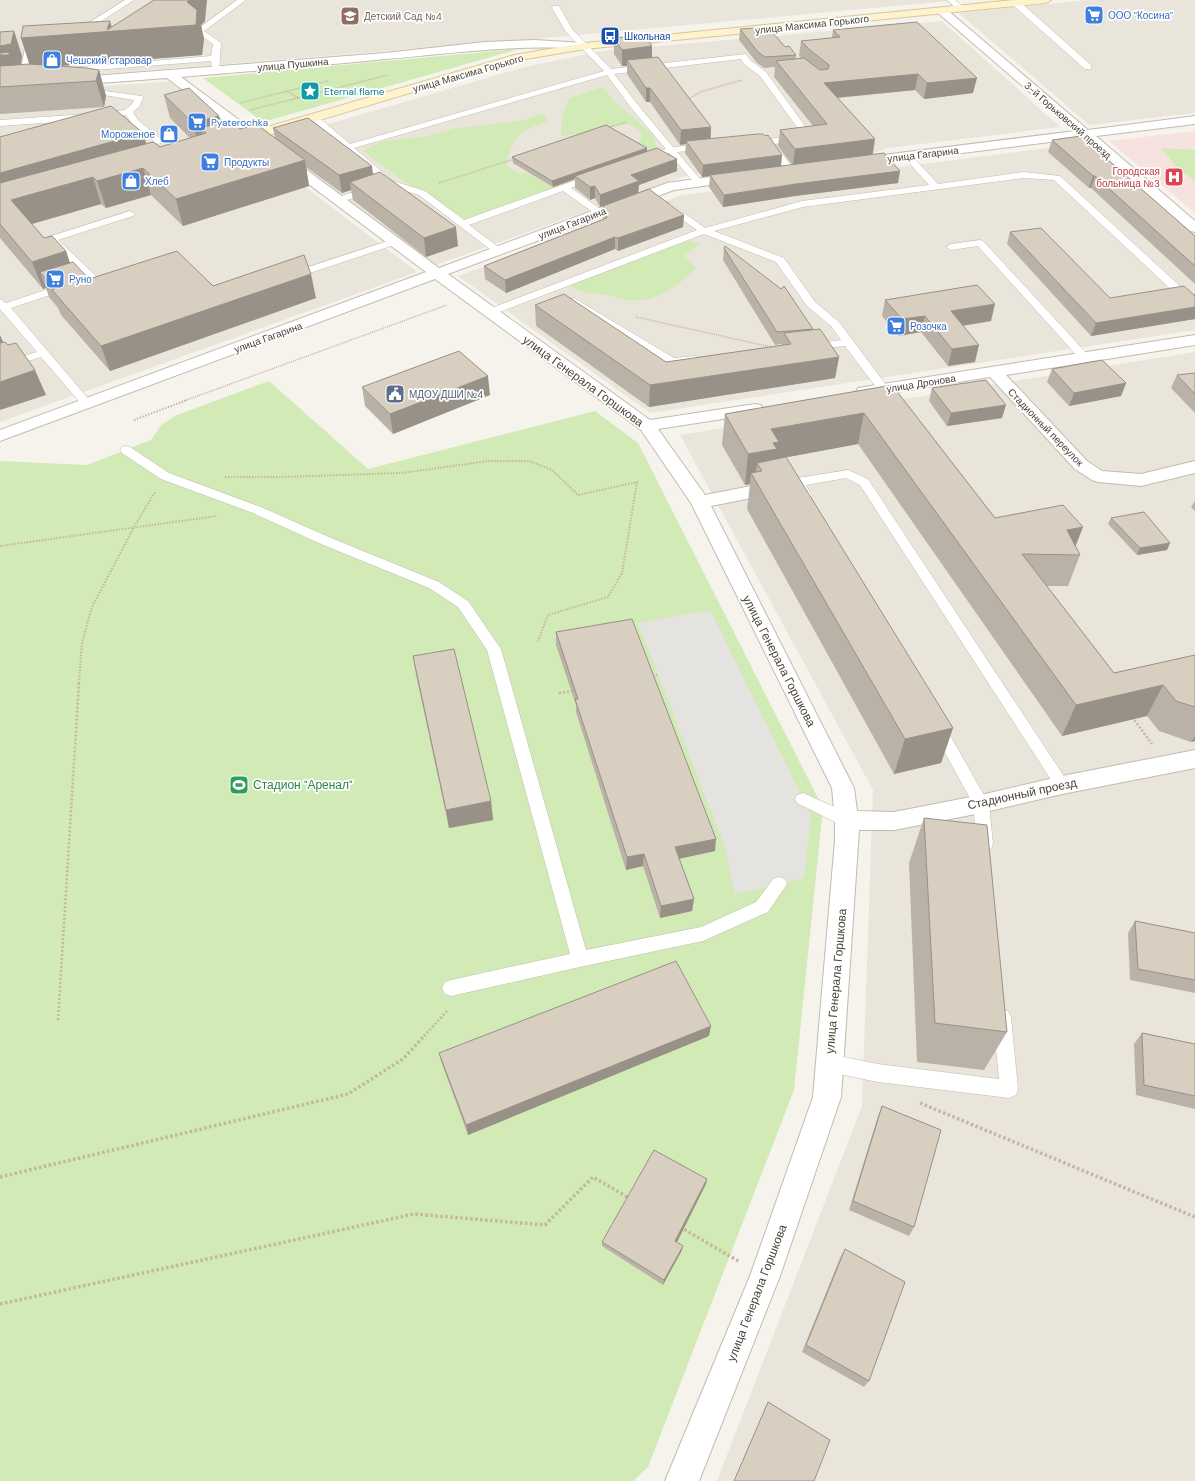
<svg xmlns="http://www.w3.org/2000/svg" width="1195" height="1481" font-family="'DM Sans',sans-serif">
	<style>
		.residential { fill: #eae5da }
		.medical { fill: #f6e3e0 }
		.green { fill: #d2eab5 }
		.parking { fill: #e5e3e0 }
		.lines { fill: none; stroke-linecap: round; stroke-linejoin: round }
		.lane-casing { stroke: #c2bbae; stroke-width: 1 }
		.street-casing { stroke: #c2bbae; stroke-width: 2 }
		.secondary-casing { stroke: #d6c79b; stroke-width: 2 }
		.path-far3 { stroke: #c4b79f; stroke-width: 1.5; stroke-dasharray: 1 1; stroke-linecap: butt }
		.path-far2 { stroke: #c4b79f; stroke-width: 2; stroke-dasharray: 1.5 1.5; stroke-linecap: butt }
		.path-far1 { stroke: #c4b79f; stroke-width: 2.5; stroke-dasharray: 2 2; stroke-linecap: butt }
		.path { stroke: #c4b79f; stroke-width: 3.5; stroke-dasharray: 2.5 2.5; stroke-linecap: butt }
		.lane { fill: #fff; fill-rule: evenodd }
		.street { fill: #fff; fill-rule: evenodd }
		.secondary { fill: #fff3cd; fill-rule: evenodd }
		.wall { fill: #bab2a6 }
		.shaded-wall { fill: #979187 }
		.building { fill: #d8cfc1; stroke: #979187 }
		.labels { text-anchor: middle; stroke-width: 3.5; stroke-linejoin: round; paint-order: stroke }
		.far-shop-label { font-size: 10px; fill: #366cbe; stroke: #fff; text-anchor: start }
		.far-education-label { font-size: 10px; fill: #785e54; stroke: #fff; text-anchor: start }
		.far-street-label { font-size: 10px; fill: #4b4439; stroke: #fff }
		.far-transit-label { font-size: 10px; fill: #164399; stroke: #fff; text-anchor: start }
		.far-culture-label { font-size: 10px; fill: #0d838f; stroke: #fff; text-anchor: start }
		.far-health-label { font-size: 10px; fill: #be3a42; stroke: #fff; text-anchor: end }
		.far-service-label { font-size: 10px; fill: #4e5e75; stroke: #fff; text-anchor: start }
		.street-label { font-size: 12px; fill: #4b4439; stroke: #fff }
		.leisure-label { font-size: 12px; fill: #27864d; stroke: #fff; text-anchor: start }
	</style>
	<rect width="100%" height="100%" fill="#f6f3ec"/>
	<!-- residential -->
	<g class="residential">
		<polygon points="0,0 960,0 534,39 0,82"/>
		<polygon points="1088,0 1195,0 1195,113 1089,125 959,13"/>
		<polygon points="942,21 1060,127 888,148 873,153 685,176 433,266 270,141 525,67 602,51"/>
		<polygon points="175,81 239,130 0,198 0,94"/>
		<polygon points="1079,144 1195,244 1195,330 650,413 458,276 682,195"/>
		<polygon points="250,145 417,272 0,422 0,218"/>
		<polygon points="1195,352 1195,1481 717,1481 862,1106 873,790 680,435"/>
	</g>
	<!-- medical -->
	<polygon class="medical" points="1195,131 1195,213 1109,141"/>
	<!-- green -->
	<g class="green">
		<polygon points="519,49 263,122 203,78"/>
		<path d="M602,87L613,100L654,135L657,152L465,219L402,180L363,151L380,142L427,136L457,128L522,121L542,113L548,121C520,132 512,134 507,166L521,174L641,141V131L628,124L601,129L579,134L561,136L562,115L569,98Z"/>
		<polygon points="1161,148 1195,150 1195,181 1176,166"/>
		<path d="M688,241L700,244L684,256L696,269C677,286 655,304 628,300C621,300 614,296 607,295C592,293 582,295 570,285Z"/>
		<polygon points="269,381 368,469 595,411 638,443 823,808 794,1090 648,1467 633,1481 0,1481 0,461 87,465 151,440 161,425 177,415"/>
	</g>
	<!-- parking -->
	<polygon class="parking" points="710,610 811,815 804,878 735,894 725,847 638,623"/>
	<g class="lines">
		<!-- lane casing -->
		<g class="lane-casing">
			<g id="lane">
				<polygon points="125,0 134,0 81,34 75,34 74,32"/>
				<polygon points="237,0 246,0 204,31 221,43 219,73 213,73 211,61 69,72 65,70 69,68 211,56 213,44 195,31"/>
				<polygon points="947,0 955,0 966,9 965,11 959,11"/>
				<polygon points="1013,1 1019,1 1091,65 1091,69 1085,69 1013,5"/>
				<polygon points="553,6 559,6 572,29 611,69 746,54 750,60 766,72 812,136 808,139 775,144 795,171 793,173 787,173 765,142 769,139 802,134 760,76 744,64 741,59 614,74 638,105 673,147 709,144 710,146 706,149 677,152 701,180 703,182 701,184 695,184 669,153 647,161 641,161 640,159 641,157 666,149 632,109 607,75 354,148 393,181 425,191 464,220 593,174 598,177 596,179 571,188 603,211 605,213 603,215 597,215 563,191 469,225 501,249 503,251 498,254 495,253 419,195 390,186 341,202 335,202 333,200 335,198 384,182 311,120 310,118 311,116 317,116 350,144 604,71 566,32 552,8"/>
				<polygon points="27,38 33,38 34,40 26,85 22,87 18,85"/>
				<polygon points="83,88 142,96 143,98 139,107 133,112 138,120 163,141 159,144 156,143 132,124 126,115 100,119 0,126 0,120 100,113 125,110 132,104 134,100 86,92 83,92"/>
				<polygon points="907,153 910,154 938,184 1024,172 1060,176 1195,300 1195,309 1191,308 1054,180 1024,178 803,207 714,231 784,258 815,302 839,322 889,389 887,391 879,391 845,346 810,350 806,349 805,347 806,345 841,340 831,326 807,306 776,262 704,234 494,314 490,315 485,312 486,310 697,230 664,207 662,205 664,203 670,203 705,228 802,201 929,185 903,156"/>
				<polygon points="130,211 135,214 133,216 58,240 96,276 97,278 96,280 11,308 91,402 93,404 91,406 83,406 41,357 0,370 0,363 37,352 0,309 0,299 6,303 85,277 48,241 46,239 48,237"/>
				<polygon points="394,239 397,240 399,242 397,244 295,278 291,279 286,276 287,274"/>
				<polygon points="980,240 983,241 1088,355 1089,357 1088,359 1080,359 978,246 951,250 946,247 951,244"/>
				<polygon points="574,298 674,358 695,356 700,359 695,362 668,363 570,303 569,301"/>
				<polygon points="126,446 130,447 169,473 261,507 331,538 439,582 468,601 501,649 586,950 701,927 756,902 773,879 779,877 785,879 787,884 768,912 703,941 580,967 451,996 445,994 442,988 445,982 451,980 570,954 487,650 458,607 429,588 321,544 253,513 161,479 122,453 120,450 122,447"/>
				<polygon points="848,470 868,479 1067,781 1070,785 1067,789 1062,791 1057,789 860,485 846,478 806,485 812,496 810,499 802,499 792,482 794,479 798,478"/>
				<polygon points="938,721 943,723 989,804 993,844 991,849 985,851 979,849 977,844 973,804 931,727 933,723"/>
				<polygon points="803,793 853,815 855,820 853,825 847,826 841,825 797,803 795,799 797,795"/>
				<polygon points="1002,1009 1008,1011 1011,1017 1018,1089 1016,1095 1009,1098 878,1082 829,1072 822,1069 820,1063 822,1057 829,1054 878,1064 999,1079 993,1017 996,1011"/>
			</g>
		</g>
		<!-- street casing -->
		<g class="street-casing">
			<g id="street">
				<polygon points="942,8 946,9 1088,130 1195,116 1195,124 1096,136 1195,221 1195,232 1190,231 1082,138 859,166 854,165 852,162 854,159 859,158 1075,131 938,13 937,11 938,9"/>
				<path d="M535,40L585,43L589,44L591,46L589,48L585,49C518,44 453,53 386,59C318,66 249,71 181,77L439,268L667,183L739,173L744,174L746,177L744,180L739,181L674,190L448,274L650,420L755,404L761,405L763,409L761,413L755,414L658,429L705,495L777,481L783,483L786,487L783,491L777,493L711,506L854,788L857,811L894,812L981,795L1062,776L1195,750V768L1062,794L981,813L894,830H859L841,1097L780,1276L699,1481H665L750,1276L813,1097L835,840V820L832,788L691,503L641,430L435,279L0,441V430L426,272L167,78L71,85L67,84L65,81L67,78L385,53L485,42Z"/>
				<polygon points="1195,335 1195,345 1006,375 1087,461 1102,471 1141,474 1195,461 1195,473 1141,486 1098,482 1092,480 1075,469 990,377 864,397 858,396 856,392 858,388 864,387"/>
			</g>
		</g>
		<!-- secondary casing -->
		<g class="secondary-casing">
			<polygon id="secondary" points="1014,0 1051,0 1046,3 585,49 520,60 243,143 233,143 232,140 233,137 514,55 585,43"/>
		</g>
		<!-- path-far3 -->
		<g class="path-far3">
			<polyline points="287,91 298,98"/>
			<polyline points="687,100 700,92 742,80"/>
			<polyline points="240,103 328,81"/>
			<polyline points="250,110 388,75"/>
			<polyline points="606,128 626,122"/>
			<polyline points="439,183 514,159"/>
			<polyline points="636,317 771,347"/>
			<polyline points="184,401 447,305"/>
		</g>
		<!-- path-far2 -->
		<g class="path-far2">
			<polyline points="134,420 187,400"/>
			<polyline points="225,477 283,477 401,473 489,461 529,461 552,470 578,495 637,482 622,573 608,597 548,615 538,641"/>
			<polyline points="0,546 217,516"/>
			<polyline points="650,676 658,675"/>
			<polyline points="79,683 82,642 92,607 134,527 155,492"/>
		</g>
		<!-- path-far1 -->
		<g class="path-far1">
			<polyline points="559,693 573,691"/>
			<polyline points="1132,717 1152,744"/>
			<polyline points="58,1020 79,682"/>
			<polyline points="424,1036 448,1010"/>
		</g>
		<!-- path -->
		<g class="path">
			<polyline points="920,1103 1195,1217"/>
			<polyline points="0,1177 348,1094 403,1059 425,1035"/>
			<polyline points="680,1227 740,1262"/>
			<polyline points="0,1304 414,1214 545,1225 593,1177 629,1198"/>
		</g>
		<!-- lane -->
		<use href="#lane" class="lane"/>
		<!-- street -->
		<use href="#street" class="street"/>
		<!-- secondary -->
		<use href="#secondary" class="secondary"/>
	</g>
	<!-- wall -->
	<g class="wall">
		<polygon points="205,21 201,25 204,39 202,55 61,66 99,70 106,96 104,107 0,114 0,87 14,31 22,56 21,64 29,64 21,38 112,27"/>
		<polygon points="740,29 785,47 796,55 796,59 801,58 799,56 801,41 832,38 833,30 973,93 924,99 915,90 837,98 875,139 873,155 898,183 795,196 723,207 709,187 710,176 702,177 685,153 686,144 680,145 650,102 646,102 627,74 627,66 622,66 614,54 614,38 652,46 652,57 711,127 711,138 781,166 792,165 778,146 780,130 813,126 774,77 775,67 764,68 757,63 739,40"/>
		<polygon points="164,95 220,123 232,126 275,138 273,128 373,175 458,246 426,257 353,200 351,190 342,193 306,167 309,186 183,226 151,195 106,208 101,204 32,224 44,238 66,251 70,263 89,279 213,286 316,298 110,371 61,315 58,308 49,297 46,288 43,289 0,238 0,137 146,144 160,147 190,138 170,118"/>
		<polygon points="1052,140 1195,236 1195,284 1091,188 1089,188 1048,152"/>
		<polygon points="647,148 647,152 677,159 677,171 639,185 638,193 684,215 683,227 618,251 615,249 506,293 485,279 484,266 603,219 603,206 600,207 595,198 590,200 575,188 575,179 553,187 513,163 512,157"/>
		<polygon points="1010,232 1110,298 1194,295 1195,292 1195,319 1091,336 1007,244"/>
		<polygon points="724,248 813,329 813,330 839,357 835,378 649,407 536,326 535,305 666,362 782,345 782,344 775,345 723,260"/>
		<polygon points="885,300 991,321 963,326 975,362 948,366 921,332 898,336 882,316"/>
		<polygon points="1052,369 1126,383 1121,396 1069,406 1047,382"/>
		<polygon points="1195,373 1195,413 1171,388 1177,375"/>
		<polygon points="892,385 995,518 1075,546 1080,555 1068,586 1047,586 1114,673 1195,655 1195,741 1191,742 1159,731 1147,716 1062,736 858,444 777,459 953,728 941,763 894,774 747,509 750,484 745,485 722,445 725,414"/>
		<polygon points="362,387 490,395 393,434 365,406"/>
		<polygon points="932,388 1002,418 947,426 929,401"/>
		<polygon points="1195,501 1195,511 1191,507"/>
		<polygon points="1111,518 1167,550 1137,555 1108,524"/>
		<polygon points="556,632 715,851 679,858 694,899 692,911 660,918 643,866 626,870 576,712 576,705 556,645"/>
		<polygon points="413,656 491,801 493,820 449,828 416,675"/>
		<polygon points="924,818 1007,1032 984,1070 917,1062 909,863"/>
		<polygon points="1135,921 1195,933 1195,993 1130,980 1128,933"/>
		<polygon points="1142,1033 1195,1044 1195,1109 1136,1095 1134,1044"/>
		<polygon points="709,1036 468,1135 442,1064 439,1053"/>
		<polygon points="882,1106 914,1227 909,1236 849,1210 878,1116"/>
		<polygon points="707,1179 706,1184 677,1242 682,1250 663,1285 602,1246 602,1242"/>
		<polygon points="845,1249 869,1381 864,1387 802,1352 840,1258"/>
	</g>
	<!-- shaded-wall -->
	<g class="shaded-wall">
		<polygon points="189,0 207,0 205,21 201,25 204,39 202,55 31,68 21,38 107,30 110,21 113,31 187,2"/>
		<polygon points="14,31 22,56 20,70 0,82 0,46"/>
		<polygon points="652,46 652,63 627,60 627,66 622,66 622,50"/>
		<polygon points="99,70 106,96 104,107 96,81"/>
		<polygon points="918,74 915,90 822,99 824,83"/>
		<polygon points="977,78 973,93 924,99 927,83"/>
		<rect x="646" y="88" width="4" height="14"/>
		<polygon points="219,116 224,138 206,133 201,128 205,144 198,146 193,123"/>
		<polygon points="711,127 710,141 686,141 686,144 680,145 681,130"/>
		<polygon points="143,133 151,159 0,202 0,173"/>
		<polygon points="875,139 872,155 793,165 795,149"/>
		<polygon points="647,148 647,154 575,176 575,179 553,187 552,181"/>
		<polygon points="782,155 781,167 702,177 703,165"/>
		<polygon points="677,159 677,171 639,185 638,193 600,207 600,195 631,175"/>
		<polygon points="305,160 309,186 183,226 176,199"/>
		<polygon points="372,166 374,184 350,182 351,190 342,193 339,175"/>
		<polygon points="143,168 151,195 106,208 97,181"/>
		<polygon points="900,171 898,183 795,196 723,207 724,195 796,184"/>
		<polygon points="1093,176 1095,176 1091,188 1089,188"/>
		<polygon points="93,177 101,204 21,227 11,200"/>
		<polygon points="595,186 595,198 590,200 590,187"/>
		<polygon points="684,215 683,227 618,251 618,238"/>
		<polygon points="456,227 458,246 426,257 424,238"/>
		<polygon points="615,237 615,249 506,293 505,280"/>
		<polygon points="66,251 75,279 40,272 46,288 43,289 32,262"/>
		<polygon points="311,274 316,298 110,371 101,346"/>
		<polygon points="995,304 991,321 947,328 951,311"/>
		<polygon points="1195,307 1195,319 1091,336 1096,323"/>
		<polygon points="925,316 921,332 898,336 902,319"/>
		<polygon points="0,335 10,358 0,362"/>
		<polygon points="979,345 975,362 948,366 952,349"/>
		<polygon points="839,357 835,378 649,407 650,385"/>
		<polygon points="35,370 46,395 0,410 0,382"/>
		<polygon points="488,376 490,395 393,434 390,414"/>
		<polygon points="1126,383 1121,396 1069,406 1074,393"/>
		<polygon points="1006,405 1002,418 947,426 951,413"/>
		<polygon points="864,413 858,444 777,459 775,473 762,471 757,463 755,480 751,473 750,484 745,485 748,454 771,429"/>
		<polygon points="1083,527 1072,555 1067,530"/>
		<polygon points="1170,543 1167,550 1137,555 1140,548"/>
		<polygon points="1163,685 1147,716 1062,736 1076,705"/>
		<polygon points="953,728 941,763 894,774 905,739"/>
		<polygon points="1195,736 1195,741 1191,742"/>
		<polygon points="491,801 493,820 449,828 446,810"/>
		<polygon points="716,839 715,851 674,860 675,847"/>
		<polygon points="644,854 643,866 626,870 627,857"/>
		<polygon points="694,899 692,911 660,918 661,906"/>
		<polygon points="711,1026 709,1036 468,1135 466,1125"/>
		<polygon points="707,1179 706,1184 675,1246 675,1241"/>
		<polygon points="683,1246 682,1250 663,1285 664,1280"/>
	</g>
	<!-- building -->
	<g class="building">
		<polygon points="154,0 189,0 187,2 197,10 196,25 21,38 23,26 110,21 107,30"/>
		<polygon points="917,22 977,78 927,83 918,74 824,83 875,139 795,149 780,130 827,124 776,61 804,58 820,70 828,69 829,65 810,50 801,41 840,37 833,30"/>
		<polygon points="768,27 785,47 789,46 796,55 765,57 758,52 740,29"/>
		<polygon points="14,31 11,44 0,46 0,32"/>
		<polygon points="644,35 652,46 622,50 614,38"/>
		<polygon points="9,52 9,55 0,55 0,53"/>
		<polygon points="658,57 711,127 681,130 650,88 646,88 627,60"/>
		<polygon points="29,64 87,68 99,70 96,81 0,87 0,66"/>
		<polygon points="189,88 219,116 193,123 164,95"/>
		<polygon points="111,106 143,133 0,173 0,137"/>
		<polygon points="308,118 372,166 339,175 273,128"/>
		<polygon points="227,121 232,126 236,125 240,129 256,124 305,160 176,199 143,168 97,181 93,177 11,200 44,238 52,236 66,251 32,262 0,224 0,183 153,142 160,147 206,133 201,128"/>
		<polygon points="606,125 647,148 552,181 512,157"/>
		<polygon points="758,134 763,134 765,136 768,135 782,155 703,165 686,141"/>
		<polygon points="1081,136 1195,236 1195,266 1095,176 1093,176 1052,140"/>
		<polygon points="657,148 677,159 631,175 639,181 600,195 595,186 590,187 575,176"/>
		<polygon points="884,153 900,171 796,184 724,195 710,175"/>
		<polygon points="380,172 456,227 424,238 350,182"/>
		<polygon points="649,189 684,215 618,238 615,237 505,280 484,266 607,218 603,206"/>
		<polygon points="1041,228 1110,298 1184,286 1195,296 1195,307 1096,323 1010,232"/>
		<polygon points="725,246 781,289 784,286 813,329 777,332 724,248"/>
		<polygon points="177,251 213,286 304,255 311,274 101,346 52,290 55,289 40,272 73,262 89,279"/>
		<polygon points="977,285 995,304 951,311 979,345 952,349 925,316 902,319 885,300"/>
		<polygon points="564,294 666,362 791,344 784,333 820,329 839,357 650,385 535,305"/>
		<polygon points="5,342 8,345 16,343 35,370 0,382 0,343"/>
		<polygon points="459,351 488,376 390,414 362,387"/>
		<polygon points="1102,360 1126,383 1074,393 1052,369"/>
		<polygon points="1195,373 1195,394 1177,375"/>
		<polygon points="986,380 1006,405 951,413 932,388"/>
		<polygon points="892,385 995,518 1063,505 1083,527 1067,530 1080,555 1022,554 1114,673 1195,655 1195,707 1176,701 1163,685 1076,705 864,413 771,429 779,442 773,443 777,449 748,454 725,414"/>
		<polygon points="786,457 953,728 905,739 751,473 762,471 757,463"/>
		<polygon points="1144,512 1170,543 1140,548 1111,518"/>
		<polygon points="632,619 716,839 675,847 694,899 661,906 644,854 627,857 575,699 578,699 556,632"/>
		<polygon points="454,649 491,801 446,810 413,656"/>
		<polygon points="924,818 987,825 1007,1032 935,1023"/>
		<polygon points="1135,921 1195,933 1195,980 1138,969"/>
		<polygon points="676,961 711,1026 466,1125 439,1053"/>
		<polygon points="1142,1033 1195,1044 1195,1096 1144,1085"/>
		<polygon points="882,1106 941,1130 914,1227 853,1201"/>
		<polygon points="654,1150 707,1179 675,1241 683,1246 664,1280 602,1242"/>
		<polygon points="845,1249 905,1282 869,1381 806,1345"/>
		<polygon points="768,1402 830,1440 814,1481 734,1481"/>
	</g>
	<!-- icons -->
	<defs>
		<g id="supermarket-square" transform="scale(1)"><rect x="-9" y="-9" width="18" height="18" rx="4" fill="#3f7fe0" stroke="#fff"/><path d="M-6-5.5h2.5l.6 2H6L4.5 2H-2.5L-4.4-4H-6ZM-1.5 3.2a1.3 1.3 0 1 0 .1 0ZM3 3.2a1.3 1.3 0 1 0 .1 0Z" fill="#fff"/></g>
		<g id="school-square" transform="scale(1)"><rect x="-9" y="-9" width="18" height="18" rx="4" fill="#8d6e63" stroke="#fff"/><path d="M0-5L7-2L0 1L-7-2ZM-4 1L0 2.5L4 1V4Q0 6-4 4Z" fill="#fff"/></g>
		<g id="bus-square" transform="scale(1)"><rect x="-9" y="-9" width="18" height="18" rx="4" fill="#1a4fb4" stroke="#fff"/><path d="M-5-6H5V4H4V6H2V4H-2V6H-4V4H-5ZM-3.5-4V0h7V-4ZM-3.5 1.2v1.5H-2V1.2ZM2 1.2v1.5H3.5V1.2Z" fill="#fff"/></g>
		<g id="shop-square" transform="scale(1)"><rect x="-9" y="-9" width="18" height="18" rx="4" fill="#3f7fe0" stroke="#fff"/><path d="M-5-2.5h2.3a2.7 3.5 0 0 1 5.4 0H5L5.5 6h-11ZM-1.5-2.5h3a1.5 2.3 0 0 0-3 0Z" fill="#fff"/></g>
		<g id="sight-square" transform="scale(1)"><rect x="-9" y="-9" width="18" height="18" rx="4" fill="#0f9aa8" stroke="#fff"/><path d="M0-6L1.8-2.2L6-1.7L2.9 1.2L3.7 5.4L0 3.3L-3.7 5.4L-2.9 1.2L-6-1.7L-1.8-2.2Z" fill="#fff"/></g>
		<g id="hospital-square" transform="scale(1)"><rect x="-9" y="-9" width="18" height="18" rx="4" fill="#e0444e" stroke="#fff"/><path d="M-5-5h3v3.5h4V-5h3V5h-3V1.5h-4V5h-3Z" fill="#fff"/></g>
		<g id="civic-square" transform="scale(1)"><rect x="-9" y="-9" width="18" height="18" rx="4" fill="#5c6f8a" stroke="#fff"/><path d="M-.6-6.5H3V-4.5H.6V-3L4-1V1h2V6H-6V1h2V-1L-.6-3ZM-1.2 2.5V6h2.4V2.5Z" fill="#fff"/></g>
		<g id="stadium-square" transform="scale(1)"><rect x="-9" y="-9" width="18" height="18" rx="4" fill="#2e9e5b" stroke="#fff"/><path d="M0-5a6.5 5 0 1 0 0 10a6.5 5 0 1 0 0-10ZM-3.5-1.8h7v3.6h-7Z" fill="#fff"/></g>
	</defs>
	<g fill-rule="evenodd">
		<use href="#supermarket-square" x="1094" y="15"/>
		<use href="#school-square" x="350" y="16"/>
		<use href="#bus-square" x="610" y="36"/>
		<use href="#shop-square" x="52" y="60"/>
		<use href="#sight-square" x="310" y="91"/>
		<use href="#supermarket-square" x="197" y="122"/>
		<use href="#shop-square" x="169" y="134"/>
		<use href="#supermarket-square" x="210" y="162"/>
		<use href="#hospital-square" x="1174" y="177"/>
		<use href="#shop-square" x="131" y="181"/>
		<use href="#supermarket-square" x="55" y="279"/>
		<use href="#supermarket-square" x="896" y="326"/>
		<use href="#civic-square" x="395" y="394"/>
		<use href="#stadium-square" x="239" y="785"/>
	</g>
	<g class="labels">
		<!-- far-shop labels -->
		<g class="far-shop-label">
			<text x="1108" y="19">ООО "Косина"</text>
			<text x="66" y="64">Чешский старовар</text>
			<text x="211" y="126">Pyaterochka</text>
			<text x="155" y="138" text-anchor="end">Мороженое</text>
			<text x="224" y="166">Продукты</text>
			<text x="145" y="185">Хлеб</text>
			<text x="69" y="283">Руно</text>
			<text x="910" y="330">Розочка</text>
		</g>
		<!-- far-education labels -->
		<g class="far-education-label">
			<text x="364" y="20">Детский Сад №4</text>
		</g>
		<!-- far-street labels -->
		<g class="far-street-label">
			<text transform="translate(812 24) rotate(-6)" y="4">улица Максима Горького</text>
			<text transform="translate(293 64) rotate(-5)" y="4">улица Пушкина</text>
			<text transform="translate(468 73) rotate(-16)" y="4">улица Максима Горького</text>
			<text transform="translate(1068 120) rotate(41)" y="4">3-й Горьковский проезд</text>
			<text transform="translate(923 154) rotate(-7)" y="4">улица Гагарина</text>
			<text transform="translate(572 223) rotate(-21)" y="4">улица Гагарина</text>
			<text transform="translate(268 337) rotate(-20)" y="4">улица Гагарина</text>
			<text transform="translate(921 383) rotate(-9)" y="4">улица Дронова</text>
			<text transform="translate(1046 427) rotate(46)" y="4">Стадионный переулок</text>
		</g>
		<!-- far-transit labels -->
		<g class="far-transit-label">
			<text x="624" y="40">Школьная</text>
		</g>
		<!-- far-culture labels -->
		<g class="far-culture-label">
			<text x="324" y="95">Eternal flame</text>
		</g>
		<!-- far-health labels -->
		<g class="far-health-label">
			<text x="1160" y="175">Городская<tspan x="1160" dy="12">больница №3</tspan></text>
		</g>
		<!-- far-service labels -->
		<g class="far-service-label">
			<text x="409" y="398">МДОУ ДШИ №4</text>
		</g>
		<!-- street labels -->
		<g class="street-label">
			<text transform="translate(583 381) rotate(36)" y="4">улица Генерала Горшкова</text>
			<text transform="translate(779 661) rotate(63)" y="4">улица Генерала Горшкова</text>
			<text transform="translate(1022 794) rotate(-12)" y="4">Стадионный проезд</text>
			<text transform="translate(836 981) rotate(-85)" y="4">улица Генерала Горшкова</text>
			<text transform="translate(757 1293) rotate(-69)" y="4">улица Генерала Горшкова</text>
		</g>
		<!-- leisure labels -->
		<g class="leisure-label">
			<text x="253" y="789">Стадион "Аренал"</text>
		</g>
	</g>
</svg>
